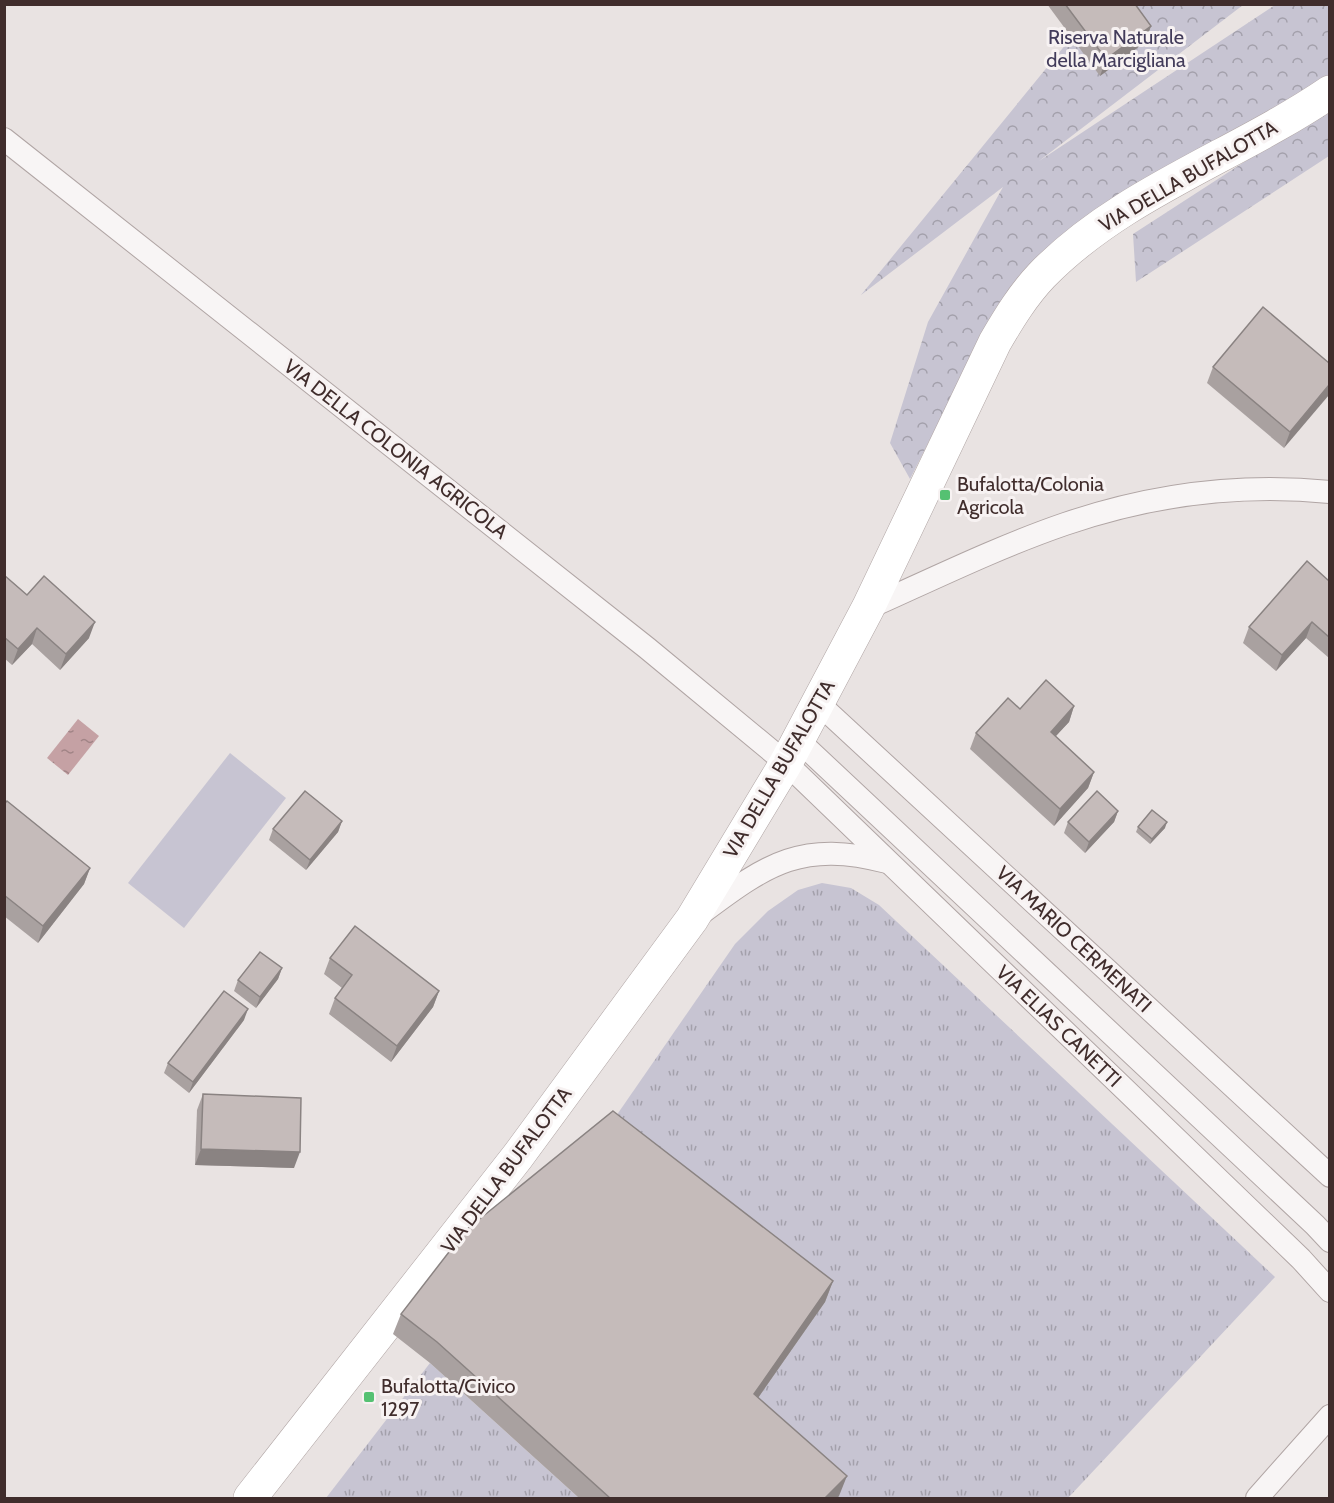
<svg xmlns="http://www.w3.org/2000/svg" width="1334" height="1503" font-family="Cabin,sans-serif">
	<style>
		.grass { fill: url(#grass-tufts) }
		.forest { fill: url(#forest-crowns) }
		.pitch { fill: #c7c4d2 }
		.water { fill: url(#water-ripples) }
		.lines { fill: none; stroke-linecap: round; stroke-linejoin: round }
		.street-casing { stroke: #b0a5a4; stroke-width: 24 }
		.secondary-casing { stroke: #b0a5a4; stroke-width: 34 }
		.street { stroke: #f8f5f5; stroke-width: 22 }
		.secondary { stroke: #fff; stroke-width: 33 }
		.wall { fill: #a9a1a0 }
		.shaded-wall { fill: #8a8382 }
		.building { fill: #c5bbba; stroke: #8a8382; stroke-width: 1.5 }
		.poi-dot { fill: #55c172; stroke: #f7f2f2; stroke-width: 2 }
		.labels { text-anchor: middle; stroke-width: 6; stroke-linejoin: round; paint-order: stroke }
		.park-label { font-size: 20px; fill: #423b5a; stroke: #f7f2f2 }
		.street-label { font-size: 20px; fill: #402d2c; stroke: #f7f2f2 }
		.poi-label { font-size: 20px; fill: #402d2c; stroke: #f7f2f2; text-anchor: start }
	</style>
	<defs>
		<pattern id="grass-tufts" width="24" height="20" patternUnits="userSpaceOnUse" patternTransform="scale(1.5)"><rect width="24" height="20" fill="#c7c4d2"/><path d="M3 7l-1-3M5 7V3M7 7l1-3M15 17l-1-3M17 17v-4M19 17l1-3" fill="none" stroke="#a3a0ab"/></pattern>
		<pattern id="forest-crowns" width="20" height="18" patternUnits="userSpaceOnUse" patternTransform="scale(1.5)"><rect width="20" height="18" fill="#c7c4d2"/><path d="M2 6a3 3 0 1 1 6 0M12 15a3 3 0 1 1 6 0" fill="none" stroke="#a3a0ab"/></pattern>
		<pattern id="water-ripples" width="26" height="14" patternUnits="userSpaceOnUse" patternTransform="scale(1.5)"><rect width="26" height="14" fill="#c5a1a4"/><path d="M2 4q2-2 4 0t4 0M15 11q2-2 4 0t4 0" fill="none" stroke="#a18486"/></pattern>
	</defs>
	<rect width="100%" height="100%" fill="#e9e3e2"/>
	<!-- grass -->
	<g class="grass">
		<polygon points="822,883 851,888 879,905 1275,1277 1068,1498 837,1498 746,1415 605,1132 735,944 768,911 798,890"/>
		<polygon points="430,1363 579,1498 326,1498"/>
	</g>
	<!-- forest -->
	<g class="forest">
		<polygon points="1098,5 1243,5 1039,161 1275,5 1329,5 1329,78 1077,225 965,370 910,479 890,443 928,322 1003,187 861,295"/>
		<polygon points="1329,107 1329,156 1136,282 1133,234"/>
	</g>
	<!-- pitch -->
	<polygon class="pitch" points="230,753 286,798 184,928 128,883"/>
	<!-- water -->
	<polygon class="water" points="78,719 99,736 68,775 47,758"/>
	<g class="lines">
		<!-- street casing -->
		<g class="street-casing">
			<g id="street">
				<polyline points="4,139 647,648 786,763 1301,1259 1330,1291"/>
				<path d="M868,608C933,579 998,547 1065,524C1150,495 1240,483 1330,492"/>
				<polyline points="818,703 1330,1176"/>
				<polyline points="798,740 1315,1225 1330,1241"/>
				<path d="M703,912C768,863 803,840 887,862"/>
				<polyline points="1257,1498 1330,1416"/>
			</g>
		</g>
		<!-- secondary casing -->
		<g class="secondary-casing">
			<path id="secondary" d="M250,1498L518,1156L692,919L786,763L868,608L995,342C1009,318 1023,295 1042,275C1122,193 1236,156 1330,92"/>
		</g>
		<!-- street -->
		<use href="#street" class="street"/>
		<!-- secondary -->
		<use href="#secondary" class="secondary"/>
	</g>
	<!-- wall -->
	<g class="wall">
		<polygon points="1047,4 1135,4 1151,26 1145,42 1100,76"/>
		<polygon points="1329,363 1284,448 1207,383 1213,367"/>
		<polygon points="4,575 27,595 89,638 60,670 32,644 12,665 4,658"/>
		<polygon points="1329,581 1329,658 1306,638 1276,671 1243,643 1249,627"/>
		<polygon points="1074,706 1069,722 1055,736 1094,772 1088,788 1054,826 970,749 976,733 1020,709"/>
		<polygon points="4,804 90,868 84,884 38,943 4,916"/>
		<polygon points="1118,811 1114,822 1085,853 1064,833 1068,822"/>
		<polygon points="342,821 338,832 306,870 269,840 273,829"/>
		<polygon points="1138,827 1165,828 1150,844 1136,832"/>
		<polygon points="330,958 439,991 433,1007 391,1062 329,1014 335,998 342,988 324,974"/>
		<polygon points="282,968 278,979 256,1008 234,991 238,980"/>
		<polygon points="244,1020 189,1093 164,1073 168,1063"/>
		<polygon points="203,1094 294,1168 195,1165 197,1110"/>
		<polygon points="833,1281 825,1302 758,1398 839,1496 837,1498 579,1498 430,1363 393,1334 401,1314"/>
	</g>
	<!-- shaded-wall -->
	<g class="shaded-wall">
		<polygon points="1151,26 1145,42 1100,76 1106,59"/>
		<polygon points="1329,385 1329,395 1284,448 1290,432"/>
		<polygon points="95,622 89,638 60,670 66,654"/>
		<polygon points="1312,622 1306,638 1276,671 1282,655"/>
		<polygon points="37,628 32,644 12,665 18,649"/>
		<polygon points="1074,706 1069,722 1045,748 1051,732"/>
		<polygon points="1094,772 1088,788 1054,826 1060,809"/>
		<polygon points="1118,811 1114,822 1085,853 1089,842"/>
		<polygon points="342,821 338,832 306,870 310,860"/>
		<polygon points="1167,822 1165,828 1150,844 1152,839"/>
		<polygon points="90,868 84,884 38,943 43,926"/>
		<polygon points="282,968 278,979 256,1008 260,997"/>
		<polygon points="439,991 433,1007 391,1062 397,1046"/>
		<polygon points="248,1009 244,1020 189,1093 193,1082"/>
		<polygon points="201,1149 300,1152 294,1168 195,1165"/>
		<polygon points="833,1281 825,1302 746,1415 754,1394"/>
		<polygon points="847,1476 839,1496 837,1498 825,1498"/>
	</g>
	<!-- building -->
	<g class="building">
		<polygon points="1065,4 1135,4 1151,26 1106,59"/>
		<polygon points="1263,307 1329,363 1329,385 1290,432 1213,367"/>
		<polygon points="1307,561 1329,581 1329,637 1312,622 1282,655 1249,627"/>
		<polygon points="4,575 27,595 44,576 95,622 66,654 37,628 18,649 4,637"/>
		<polygon points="1046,680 1074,706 1051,732 1094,772 1060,809 976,733 1008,698 1020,709"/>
		<polygon points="305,791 342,821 310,860 273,829"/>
		<polygon points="1097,791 1118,811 1089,842 1068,822"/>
		<polygon points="7,801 90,868 43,926 4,895 4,804"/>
		<polygon points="1152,810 1167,822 1152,839 1138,827"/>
		<polygon points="355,926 439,991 397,1046 335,998 352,975 330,958"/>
		<polygon points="260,952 282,968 260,997 238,980"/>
		<polygon points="224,991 248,1009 193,1082 168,1063"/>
		<polygon points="203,1094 301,1098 300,1152 201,1149"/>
		<polygon points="613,1111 833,1281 754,1394 847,1476 825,1498 610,1498 437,1342 401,1314 466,1230"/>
	</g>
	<!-- markers -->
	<g class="poi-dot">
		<rect x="939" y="489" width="12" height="12" rx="3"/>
		<rect x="363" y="1391" width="12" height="12" rx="3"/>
	</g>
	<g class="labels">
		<!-- park labels -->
		<g class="park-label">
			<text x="1116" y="44">Riserva Naturale<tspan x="1116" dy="23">della Marcigliana</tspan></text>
		</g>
		<!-- street labels -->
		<g class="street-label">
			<text transform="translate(1188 176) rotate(-30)" y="7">VIA DELLA BUFALOTTA</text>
			<text transform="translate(396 449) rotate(38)" y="7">VIA DELLA COLONIA AGRICOLA</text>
			<text transform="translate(779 769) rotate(-60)" y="7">VIA DELLA BUFALOTTA</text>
			<text transform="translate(1074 939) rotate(43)" y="7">VIA MARIO CERMENATI</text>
			<text transform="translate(1059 1026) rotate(44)" y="7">VIA ELIAS CANETTI</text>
			<text transform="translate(506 1170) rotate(-53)" y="7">VIA DELLA BUFALOTTA</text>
		</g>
		<!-- poi labels -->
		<g class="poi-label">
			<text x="957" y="491">Bufalotta/Colonia<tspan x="957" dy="23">Agricola</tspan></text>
			<text x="381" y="1393">Bufalotta/Civico<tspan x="381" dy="23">1297</tspan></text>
		</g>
	</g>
	<!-- border -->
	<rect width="1334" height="1503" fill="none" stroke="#402d2c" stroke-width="12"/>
</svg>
